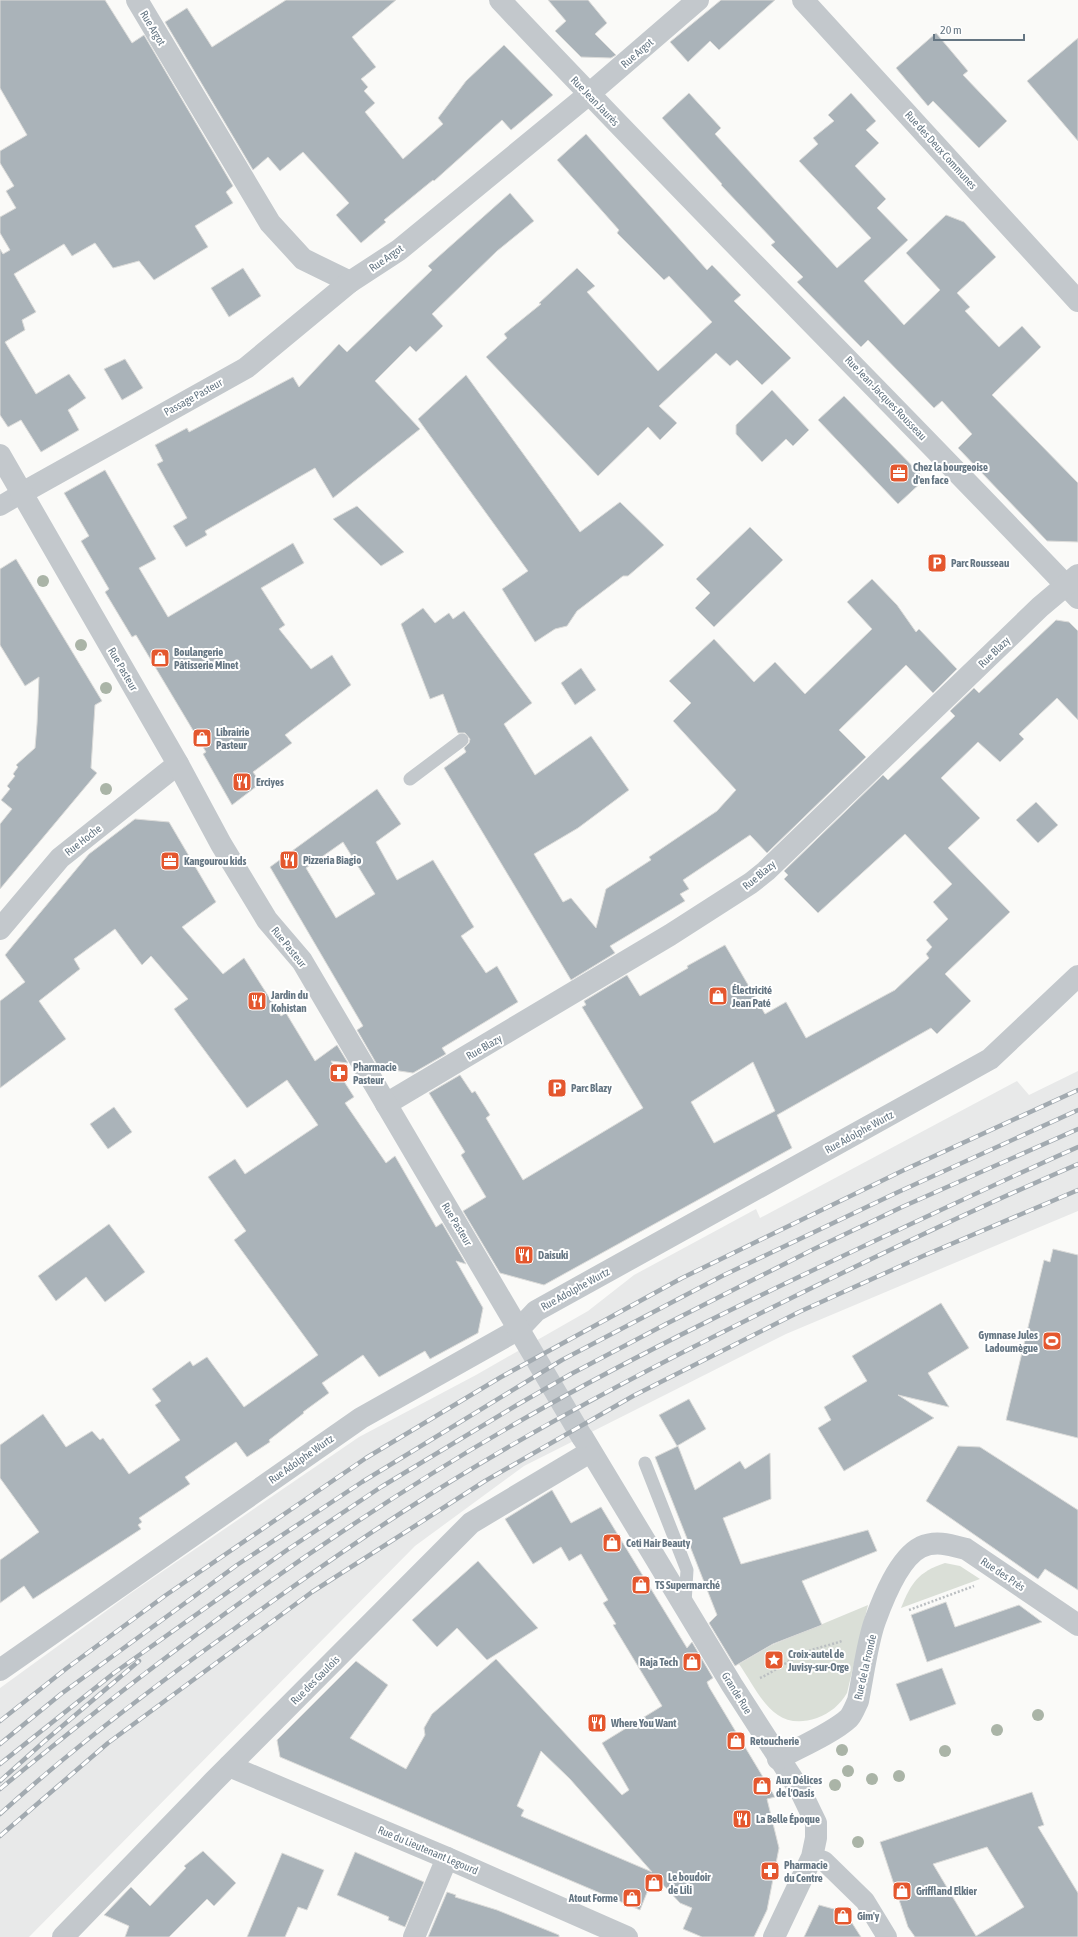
<svg xmlns="http://www.w3.org/2000/svg" width="1078" height="1937" font-family="'Asap Condensed',sans-serif">
	<style>
		.built { fill: #e8e9e9 }
		.green { fill: #dadfd7 }
		.building { fill: #aab3b9; stroke: #dcdcda; fill-rule: evenodd }
		.lines { fill: none; stroke-linecap: round; stroke-linejoin: round }
		.path { stroke: #bbbfc2; stroke-width: 2.5; stroke-dasharray: 2 2; stroke-linecap: butt }
		.service { stroke: #c3c8cc; stroke-width: 13 }
		.pedestrian { stroke: #c3c8cc; stroke-width: 20 }
		.minor { stroke: #c3c8cc; stroke-width: 22 }
		.tertiary { stroke: #c3c8cc; stroke-width: 22 }
		.rail-casing { stroke: #a2aab0; stroke-width: 4.5 }
		.rail { stroke: #fff; stroke-width: 3; stroke-dasharray: 9; stroke-linecap: butt }
		.tree { fill: #aab4a7 }
		.labels { text-anchor: middle; stroke-width: 4; stroke-linejoin: round; paint-order: stroke }
		.street-label { font-size: 11px; fill: #657683; stroke: #fff }
		.poi-label { font-size: 11px; font-weight: bold; fill: #657683; stroke: #fff; text-anchor: start }
	</style>
	<rect width="100%" height="100%" fill="#fafaf8"/>
	<!-- built -->
	<polygon class="built" points="1078,1071 1078,1211 786,1334 524,1466 415,1546 29,1937 0,1937 0,1688 131,1593 359,1437 476,1375 588,1311 634,1275 756,1209 760,1218 1017,1081 1029,1095"/>
	<!-- green -->
	<g class="green">
		<path d="M945,1563L960,1566L980,1579L901,1608C911,1583 918,1572 945,1563Z"/>
		<path d="M868,1605L847,1693C840,1705 830,1713 817,1718C773,1733 760,1694 739,1664L772,1645Z"/>
	</g>
	<!-- building -->
	<g class="building">
		<polygon points="0,0 105,0 132,43 144,35 233,186 226,192 233,203 195,226 208,247 154,280 139,261 113,268 95,243 72,256 64,244 14,274 36,312 22,320 25,330 5,342 36,394 69,374 86,398 68,410 79,430 41,452 21,420 8,427 0,415 0,249 3,254 10,250 0,233 0,217 16,208 6,191 14,186 0,163 0,151 27,135 0,88"/>
		<polygon points="286,0 396,0 352,37 376,67 361,79 368,87 364,91 375,103 365,112 403,159 443,124 438,118 466,81 504,45 553,95 511,130 502,120 434,181 433,180 384,220 386,222 361,243 336,215 349,203 303,152 280,171 268,157 253,170 165,22 187,8 212,47"/>
		<polygon points="548,0 588,0 607,23 595,34 616,55 611,58 581,57 555,31 566,21"/>
		<polygon points="721,0 775,0 719,50 710,41 688,62 670,42"/>
		<polygon points="936,33 968,71 963,75 1007,121 979,148 933,101 928,106 896,68"/>
		<polygon points="1078,38 1078,141 1027,81"/>
		<polygon points="689,93 721,128 715,134 837,268 871,238 799,161 818,144 813,138 834,121 828,115 851,93 876,121 866,130 879,143 855,166 886,199 877,208 908,240 864,281 904,325 940,290 906,253 946,215 964,222 996,257 957,293 970,307 965,311 999,347 1022,326 1041,347 992,395 1078,483 1078,542 1047,541 958,448 972,434 942,401 934,408 868,340 861,347 797,282 803,277 771,245 775,242 721,185 722,184 662,118"/>
		<polygon points="586,134 707,270 712,265 741,295 734,301 791,358 762,385 737,360 730,366 716,353 659,406 677,423 660,440 648,427 598,476 486,357 507,338 504,334 541,304 539,303 577,268 595,286 587,292 658,371 712,322 669,276 664,280 617,233 619,230 557,160"/>
		<polygon points="510,193 534,221 497,251 432,314 443,326 416,352 410,346 375,381 420,429 333,498 315,468 205,531 207,535 186,547 173,526 187,518 157,464 163,461 155,445 187,428 189,432 293,377 299,387 339,344 347,352 432,270 428,266"/>
		<polygon points="243,268 261,296 229,317 211,288"/>
		<polygon points="125,359 143,388 122,400 104,369"/>
		<polygon points="466,375 580,532 620,502 664,545 628,576 623,576 577,611 567,626 555,629 535,642 502,589 528,571 418,419"/>
		<polygon points="772,390 809,430 793,446 786,439 762,462 736,434 736,425"/>
		<polygon points="844,396 925,479 898,504 818,420"/>
		<polygon points="105,470 156,559 139,568 168,617 293,543 304,563 261,588 285,625 279,629 311,669 332,655 351,685 285,735 292,743 253,772 261,783 232,805 203,754 206,752 136,635 132,637 105,592 109,589 81,541 89,536 64,493"/>
		<polygon points="357,506 404,552 381,566 333,519"/>
		<polygon points="750,527 783,560 714,627 695,608 710,593 696,579"/>
		<polygon points="16,559 102,701 95,705 91,768 97,773 0,889 0,824 12,809 1,800 10,789 7,786 15,776 13,774 18,767 16,765 35,748 37,724 39,677 25,686 0,645 0,569"/>
		<polygon points="872,579 897,605 916,632 919,629 957,669 933,693 906,665 839,730 866,757 767,853 750,835 683,880 689,889 680,894 685,901 610,946 615,953 571,980 444,768 466,752 464,748 469,743 470,739 465,733 458,733 443,694 430,699 401,624 423,608 435,623 449,613 453,619 464,611 532,703 504,724 535,775 591,736 629,790 578,828 534,854 563,902 571,898 596,928 606,889 651,860 649,857 717,811 736,790 673,721 691,703 669,681 714,639 754,682 775,662 805,694 872,629 847,602"/>
		<path d="M1056,620L1069,622L1078,631V720L1057,698L1019,734L1024,739L1000,762L978,742L941,778L980,818L948,848L1010,912L945,974L971,1001L937,1034L931,1028L777,1115L792,1148L544,1285L500,1273L463,1211L486,1197L461,1155L465,1152L429,1093L460,1075L472,1093L475,1091L490,1115L486,1118L523,1180L643,1108L582,1007L586,1005L584,1001L627,975L640,996L688,968L687,966L725,945L765,1014L786,1002L806,1038L895,990L929,958L926,954L932,947L926,940L948,919L933,902L952,884L905,834L818,913L784,879L788,875L784,871L883,775L888,780L955,716L950,711L974,688L979,693ZM753,1062L775,1111L714,1143L691,1102Z"/>
		<polygon points="581,668 596,690 575,705 561,683"/>
		<path d="M377,789L401,824L376,842L397,880L433,860L474,927L461,936L486,973L497,966L518,1002L442,1048L446,1054L413,1073L379,1068L357,1030L363,1026L270,867ZM343,842L375,894L336,918L306,868Z"/>
		<polygon points="1036,802 1058,825 1038,843 1016,820"/>
		<polygon points="135,819 169,822 216,902 182,927 223,974 244,958 281,1016 286,1013 315,1061 337,1045 348,1063 331,1061 354,1097 345,1103 386,1163 395,1156 436,1227 442,1223 466,1264 456,1261 483,1308 478,1333 430,1359 425,1351 379,1377 363,1355 322,1383 329,1393 303,1412 304,1413 269,1440 270,1442 247,1457 236,1442 185,1477 190,1484 139,1518 142,1522 138,1525 141,1529 33,1599 24,1586 0,1603 0,1560 39,1532 0,1478 0,1445 43,1414 66,1447 92,1431 100,1440 103,1438 129,1474 180,1440 155,1405 161,1401 152,1389 190,1361 193,1366 207,1357 244,1407 318,1355 234,1240 246,1231 208,1177 235,1159 245,1174 318,1125 287,1080 247,1108 174,1009 188,999 151,956 142,965 115,929 74,959 80,969 39,1001 66,1039 0,1088 0,1001 25,982 5,955 89,854"/>
		<polygon points="114,1107 132,1132 108,1149 90,1124"/>
		<polygon points="109,1224 145,1272 105,1302 86,1277 56,1301 38,1276"/>
		<polygon points="1053,1249 1078,1255 1078,1438 1006,1420 1044,1260 1050,1262"/>
		<polygon points="941,1303 969,1348 928,1373 949,1407 898,1395 934,1418 844,1471 818,1428 831,1420 824,1407 867,1381 852,1356"/>
		<polygon points="689,1399 706,1429 677,1446 659,1415"/>
		<polygon points="678,1446 695,1490 740,1461 745,1469 770,1453 771,1499 723,1518 741,1564 868,1530 877,1551 802,1581 822,1625 773,1644 735,1666 709,1623 717,1615 655,1457"/>
		<polygon points="958,1446 980,1447 1078,1510 1078,1590 1045,1569 1038,1579 926,1501"/>
		<path d="M552,1490L571,1523L601,1507L687,1648L692,1642L713,1678L707,1682L709,1687L775,1797L767,1799L779,1848L767,1910L754,1937H702L683,1929L692,1908L680,1903L654,1875L640,1910L280,1757L277,1740L356,1661L388,1685L350,1738L406,1769L425,1735L424,1728L432,1714L496,1659L622,1795L629,1790L602,1743L662,1706L613,1625L616,1624L603,1603L608,1600L581,1554L569,1561L561,1547L533,1564L505,1519ZM541,1751L570,1779L652,1872L521,1816L524,1810L517,1806Z"/>
		<polygon points="478,1561 538,1628 487,1660 457,1628 437,1647 412,1620"/>
		<polygon points="946,1602 955,1627 1019,1605 1042,1622 927,1662 911,1615"/>
		<polygon points="942,1668 956,1704 910,1721 896,1684"/>
		<path d="M1032,1792L1044,1825L1038,1827L1078,1893V1937H915L908,1927L880,1842ZM987,1847L1024,1907L976,1936L933,1864Z"/>
		<polygon points="203,1851 236,1883 214,1906 207,1899 169,1937 125,1937 129,1926 104,1915 131,1887 150,1906 186,1868 184,1866"/>
		<polygon points="355,1852 424,1882 405,1927 388,1920 389,1917 337,1895"/>
		<polygon points="282,1853 324,1870 307,1910 298,1907 285,1937 247,1937"/>
		<polygon points="447,1892 456,1895 455,1897 497,1910 559,1935 559,1937 428,1937"/>
		<polygon points="819,1905 845,1912 861,1937 804,1937"/>
	</g>
	<g class="lines">
		<!-- path -->
		<g class="path">
			<polyline points="909,1610 974,1586"/>
			<path d="M760,1678C776,1671 791,1658 807,1652C818,1647 831,1645 842,1641"/>
		</g>
		<!-- service -->
		<g class="service">
			<polyline points="410,779 462,740"/>
			<polyline points="645,1463 687,1570 685,1603"/>
		</g>
		<!-- pedestrian -->
		<g class="pedestrian">
			<polyline points="0,506 22,493"/>
			<polyline points="812,1857 824,1861 865,1901 887,1937"/>
		</g>
		<!-- minor -->
		<g class="minor">
			<polyline points="137,0 270,223 303,259 350,282"/>
			<path d="M500,0C690,202 887,397 1078,598"/>
			<polyline points="803,0 1078,301"/>
			<polyline points="22,493 246,368 350,282 399,250 589,94 698,0"/>
			<polyline points="0,929 60,858 178,764"/>
			<polyline points="386,1104 670,935 751,883 766,871 1040,607 1078,575"/>
			<polyline points="583,1438 732,1685 801,1792 816,1823 816,1838 812,1857 774,1937"/>
			<polyline points="0,1670 361,1418 519,1329 536,1311 990,1059 1078,976"/>
			<path d="M778,1759C798,1748 833,1733 849,1718C853,1713 855,1707 858,1701C863,1677 867,1643 875,1621C883,1599 899,1558 921,1547C936,1540 951,1545 966,1549L1078,1625"/>
			<polyline points="229,1766 447,1858 627,1937"/>
			<polyline points="63,1937 213,1782 471,1523 590,1452"/>
			<polyline points="414,1937 447,1858"/>
		</g>
		<!-- tertiary -->
		<polyline class="tertiary" points="0,455 178,764 221,844 267,920 302,961 582,1437"/>
		<!-- rail casing -->
		<g class="rail-casing">
			<g id="rail">
				<polyline points="0,1721 67,1668 166,1595 366,1458 501,1377 682,1278 904,1170 1078,1090"/>
				<polyline points="0,1744 61,1694 237,1565 362,1482 562,1360 722,1276 896,1193 1078,1110"/>
				<polyline points="0,1764 114,1673 287,1550 381,1487 517,1405 571,1374 666,1324 814,1249 902,1207 1078,1129"/>
				<polyline points="0,1781 47,1739 139,1661"/>
				<path d="M0,1789C166,1652 339,1524 527,1417C643,1351 762,1294 883,1237C948,1207 1012,1176 1078,1147"/>
				<path d="M0,1814C74,1747 153,1687 234,1629C289,1589 344,1550 401,1513C511,1441 628,1379 745,1321C855,1266 965,1213 1078,1164"/>
				<polyline points="0,1836 108,1743 312,1592 485,1481 633,1396 799,1312 923,1256 1078,1190"/>
			</g>
		</g>
		<!-- rail -->
		<use href="#rail" class="rail"/>
	</g>
	<!-- trees -->
	<g class="tree">
		<circle cx="43" cy="581" r="6"/>
		<circle cx="81" cy="645" r="6"/>
		<circle cx="106" cy="688" r="6"/>
		<circle cx="106" cy="789" r="6"/>
		<circle cx="1038" cy="1715" r="6"/>
		<circle cx="997" cy="1730" r="6"/>
		<circle cx="842" cy="1750" r="6"/>
		<circle cx="945" cy="1751" r="6"/>
		<circle cx="848" cy="1771" r="6"/>
		<circle cx="899" cy="1776" r="6"/>
		<circle cx="872" cy="1779" r="6"/>
		<circle cx="835" cy="1785" r="6"/>
		<circle cx="858" cy="1842" r="6"/>
	</g>
	<!-- icons -->
	<defs>
		<g id="office-square" transform="scale(1)"><rect x="-9" y="-9" width="18" height="18" rx="4" fill="#e4572e" stroke="#fff"/><path d="M-6-3h4V-5.5h4V-3h4V5H-6ZM-1-4.5V-3h2v-1.5ZM-6 0V1H6V0Z" fill="#fff"/></g>
		<g id="parking-square" transform="scale(1)"><rect x="-9" y="-9" width="18" height="18" rx="4" fill="#e4572e" stroke="#fff"/><path d="M-3.5-5.5H1a3.5 3.5 0 0 1 0 7H-1V5.5H-3.5ZM-1-3.4V-.6H.8a1.4 1.4 0 0 0 0-2.8Z" fill="#fff"/></g>
		<g id="shop-square" transform="scale(1)"><rect x="-9" y="-9" width="18" height="18" rx="4" fill="#e4572e" stroke="#fff"/><path d="M-5-2.5h2.3a2.7 3.5 0 0 1 5.4 0H5L5.5 6h-11ZM-1.5-2.5h3a1.5 2.3 0 0 0-3 0Z" fill="#fff"/></g>
		<g id="restaurant-square" transform="scale(1)"><rect x="-9" y="-9" width="18" height="18" rx="4" fill="#e4572e" stroke="#fff"/><path d="M-5-6h1v4h1v-4h1v4h1v-4h1v5L-1.5 .5V6h-2V.5L-5-1ZM5-6V6H3V1.5H1.5Q1.5-4 5-6Z" fill="#fff"/></g>
		<g id="pharmacy-square" transform="scale(1)"><rect x="-9" y="-9" width="18" height="18" rx="4" fill="#e4572e" stroke="#fff"/><path d="M-2-6h4v4h4v4h-4v4h-4v-4h-4v-4h4Z" fill="#fff"/></g>
		<g id="stadium-square" transform="scale(1)"><rect x="-9" y="-9" width="18" height="18" rx="4" fill="#e4572e" stroke="#fff"/><path d="M0-5a6.5 5 0 1 0 0 10a6.5 5 0 1 0 0-10ZM-3.5-1.8h7v3.6h-7Z" fill="#fff"/></g>
		<g id="sight-square" transform="scale(1)"><rect x="-9" y="-9" width="18" height="18" rx="4" fill="#e4572e" stroke="#fff"/><path d="M0-6L1.8-2.2L6-1.7L2.9 1.2L3.7 5.4L0 3.3L-3.7 5.4L-2.9 1.2L-6-1.7L-1.8-2.2Z" fill="#fff"/></g>
	</defs>
	<g fill-rule="evenodd">
		<use href="#office-square" x="899" y="473"/>
		<use href="#parking-square" x="937" y="563"/>
		<use href="#shop-square" x="160" y="658"/>
		<use href="#shop-square" x="202" y="738"/>
		<use href="#restaurant-square" x="242" y="782"/>
		<use href="#restaurant-square" x="289" y="860"/>
		<use href="#office-square" x="170" y="861"/>
		<use href="#shop-square" x="718" y="996"/>
		<use href="#restaurant-square" x="257" y="1001"/>
		<use href="#pharmacy-square" x="339" y="1073"/>
		<use href="#parking-square" x="557" y="1088"/>
		<use href="#restaurant-square" x="524" y="1255"/>
		<use href="#stadium-square" x="1052" y="1341"/>
		<use href="#shop-square" x="612" y="1543"/>
		<use href="#shop-square" x="641" y="1585"/>
		<use href="#sight-square" x="774" y="1660"/>
		<use href="#shop-square" x="692" y="1662"/>
		<use href="#restaurant-square" x="597" y="1723"/>
		<use href="#shop-square" x="736" y="1741"/>
		<use href="#shop-square" x="762" y="1786"/>
		<use href="#restaurant-square" x="742" y="1819"/>
		<use href="#pharmacy-square" x="770" y="1871"/>
		<use href="#shop-square" x="654" y="1883"/>
		<use href="#shop-square" x="902" y="1891"/>
		<use href="#shop-square" x="632" y="1898"/>
		<use href="#shop-square" x="843" y="1916"/>
	</g>
	<g class="labels">
		<!-- street labels -->
		<g class="street-label">
			<text transform="translate(153 28) rotate(59)" y="4">Rue Argot</text>
			<text transform="translate(637 53) rotate(-41)" y="4">Rue Argot</text>
			<text transform="translate(595 101) rotate(46)" y="4">Rue Jean Jaurès</text>
			<text transform="translate(941 150) rotate(48)" y="4">Rue des Deux Communes</text>
			<text transform="translate(386 258) rotate(-35)" y="4">Rue Argot</text>
			<text transform="translate(193 397) rotate(-29)" y="4">Passage Pasteur</text>
			<text transform="translate(886 398) rotate(46)" y="4">Rue Jean-Jacques Rousseau</text>
			<text transform="translate(994 652) rotate(-44)" y="4">Rue Blazy</text>
			<text transform="translate(123 669) rotate(60)" y="4">Rue Pasteur</text>
			<text transform="translate(83 840) rotate(-38)" y="4">Rue Hoche</text>
			<text transform="translate(759 875) rotate(-40)" y="4">Rue Blazy</text>
			<text transform="translate(289 947) rotate(51)" y="4">Rue Pasteur</text>
			<text transform="translate(484 1047) rotate(-30)" y="4">Rue Blazy</text>
			<text transform="translate(859 1132) rotate(-29)" y="4">Rue Adolphe Wurtz</text>
			<text transform="translate(457 1224) rotate(59)" y="4">Rue Pasteur</text>
			<text transform="translate(575 1289) rotate(-29)" y="4">Rue Adolphe Wurtz</text>
			<text transform="translate(301 1459) rotate(-35)" y="4">Rue Adolphe Wurtz</text>
			<text transform="translate(1003 1574) rotate(34)" y="4">Rue des Prés</text>
			<text transform="translate(865 1667) rotate(-77)" y="4">Rue de la Fronde</text>
			<text transform="translate(315 1680) rotate(-45)" y="4">Rue des Gaulois</text>
			<text transform="translate(737 1693) rotate(58)" y="4">Grande Rue</text>
			<text transform="translate(428 1850) rotate(23)" y="4">Rue du Lieutenant Legourd</text>
		</g>
		<!-- poi labels -->
		<g class="poi-label">
			<text x="913" y="471">Chez la bourgeoise<tspan x="913" dy="13">d'en face</tspan></text>
			<text x="951" y="567">Parc Rousseau</text>
			<text x="174" y="656">Boulangerie<tspan x="174" dy="13">Pâtisserie Minet</tspan></text>
			<text x="216" y="736">Librairie<tspan x="216" dy="13">Pasteur</tspan></text>
			<text x="256" y="786">Erciyes</text>
			<text x="303" y="864">Pizzeria Biagio</text>
			<text x="184" y="865">Kangourou kids</text>
			<text x="732" y="994">Électricité<tspan x="732" dy="13">Jean Paté</tspan></text>
			<text x="271" y="999">Jardin du<tspan x="271" dy="13">Kohistan</tspan></text>
			<text x="353" y="1071">Pharmacie<tspan x="353" dy="13">Pasteur</tspan></text>
			<text x="571" y="1092">Parc Blazy</text>
			<text x="538" y="1259">Daisuki</text>
			<text x="1038" y="1339" text-anchor="end">Gymnase Jules<tspan x="1038" dy="13">Ladoumègue</tspan></text>
			<text x="626" y="1547">Ceti Hair Beauty</text>
			<text x="655" y="1589">TS Supermarché</text>
			<text x="788" y="1658">Croix-autel de<tspan x="788" dy="13">Juvisy-sur-Orge</tspan></text>
			<text x="678" y="1666" text-anchor="end">Raja Tech</text>
			<text x="611" y="1727">Where You Want</text>
			<text x="750" y="1745">Retoucherie</text>
			<text x="776" y="1784">Aux Délices<tspan x="776" dy="13">de l'Oasis</tspan></text>
			<text x="756" y="1823">La Belle Époque</text>
			<text x="784" y="1869">Pharmacie<tspan x="784" dy="13">du Centre</tspan></text>
			<text x="668" y="1881">Le boudoir<tspan x="668" dy="13">de Lili</tspan></text>
			<text x="916" y="1895">Griffland Elkier</text>
			<text x="618" y="1902" text-anchor="end">Atout Forme</text>
			<text x="857" y="1920">Gim'y</text>
		</g>
	</g>
	<!-- scale -->
	<path d="M934 34v6h90v-6" fill="none" stroke="#657683" stroke-width="2"/>
	<text x="940" y="34" font-size="12" fill="#657683" stroke="#ffffff" stroke-width="3" paint-order="stroke">20 m</text>
</svg>
